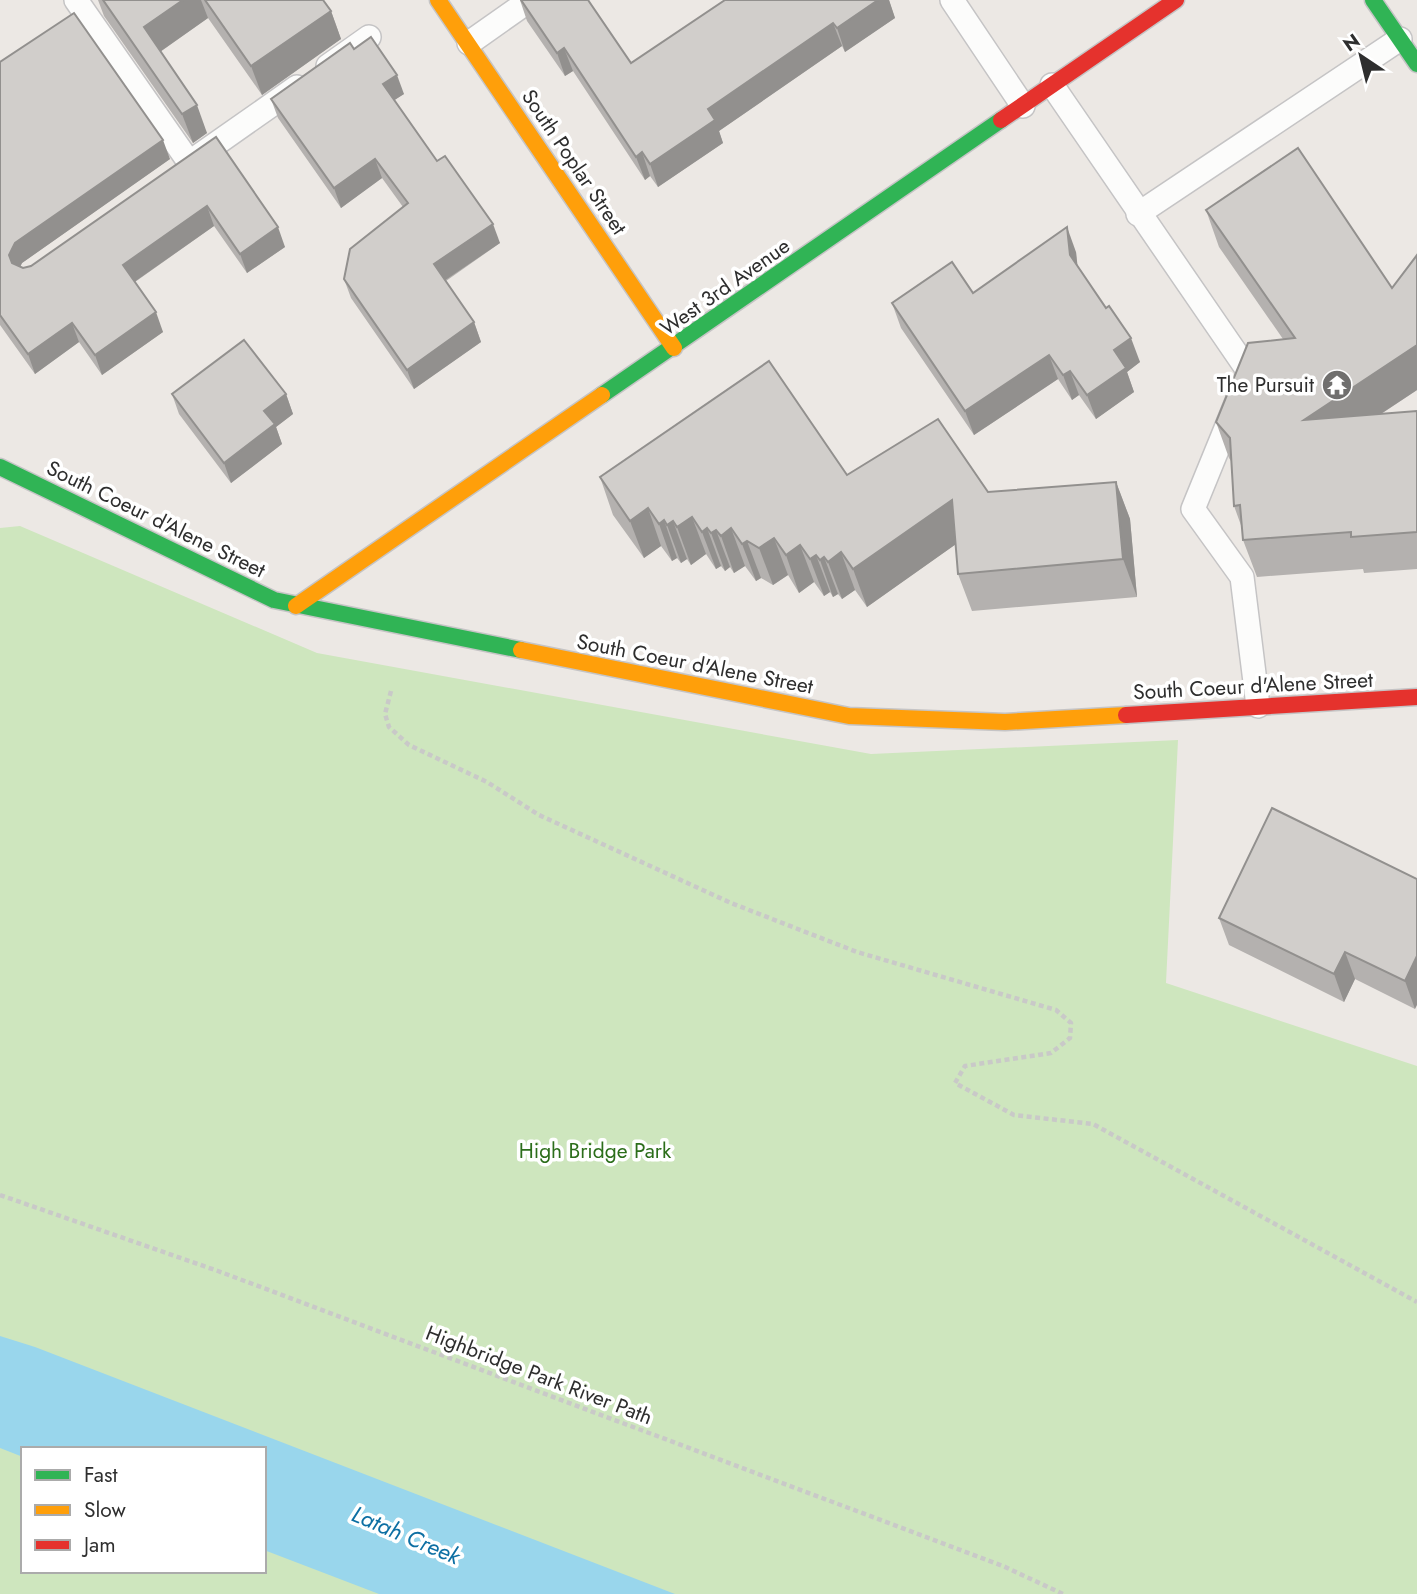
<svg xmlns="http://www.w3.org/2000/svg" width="1417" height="1594" font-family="Jost,sans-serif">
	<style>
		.green { fill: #cee6be; fill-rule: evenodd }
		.water { fill: #99d6ec }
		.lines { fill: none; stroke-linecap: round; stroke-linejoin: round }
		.lane-casing { stroke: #c5c4c5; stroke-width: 26 }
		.fast-casing { stroke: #c5c4c5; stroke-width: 19 }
		.slow-casing { stroke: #c5c4c5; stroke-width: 19 }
		.jam-casing { stroke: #c5c4c5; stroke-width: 19 }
		.path { stroke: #c9c9c8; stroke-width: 4.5; stroke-dasharray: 5 3.5; stroke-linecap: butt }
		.lane { stroke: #fcfcfb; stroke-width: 23 }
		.fast { stroke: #30b455; stroke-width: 16 }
		.slow { stroke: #ff9f0a; stroke-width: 16 }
		.jam { stroke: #e5322d; stroke-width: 16 }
		.wall { fill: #b4b1af }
		.shaded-wall { fill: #92908e }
		.building { fill: #d1cecb; stroke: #92908e; stroke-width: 2 }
		.labels { text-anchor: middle; stroke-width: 7; stroke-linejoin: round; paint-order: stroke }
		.street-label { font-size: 21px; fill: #2e2e2e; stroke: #fff }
		.poi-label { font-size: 21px; fill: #2e2e2e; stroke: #fff; text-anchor: end }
		.park-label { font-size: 21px; fill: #2c6e1b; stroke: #fff }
		.water-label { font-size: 23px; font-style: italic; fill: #0d6fa3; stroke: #fff }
	</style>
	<rect width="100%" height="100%" fill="#ece8e4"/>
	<!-- green -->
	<path class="green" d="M20,526L317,653L871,754L1178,740L1166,983L1417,1066V1594H0V528ZM23,1449H264V1571H23Z"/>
	<!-- water -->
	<polygon class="water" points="0,1336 35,1347 675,1594 379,1594 264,1550 264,1449 23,1449 23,1457 0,1448"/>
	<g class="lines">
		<!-- lane casing -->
		<g class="lane-casing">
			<g id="lane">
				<polyline points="76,0 189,162"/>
				<polyline points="952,0 1023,106"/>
				<polyline points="469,43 530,0"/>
				<polyline points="328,66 369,37"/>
				<polyline points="1052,85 1249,372 1193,509 1242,577 1258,706"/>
				<polyline points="193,160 297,87"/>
				<polyline points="1138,214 1400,39"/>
			</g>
		</g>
		<!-- fast casing -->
		<g class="fast-casing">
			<g id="fast">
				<polyline points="1373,0 1417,64"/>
				<polyline points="602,395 1001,120"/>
				<polyline points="0,467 274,600 521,650"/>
			</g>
		</g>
		<!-- slow casing -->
		<g class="slow-casing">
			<g id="slow">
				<polyline points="438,0 674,348"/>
				<polyline points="296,606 602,395"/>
				<polyline points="521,650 849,716 1005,722 1126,715"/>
			</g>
		</g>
		<!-- jam casing -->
		<g class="jam-casing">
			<g id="jam">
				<polyline points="1001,120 1176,0"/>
				<polyline points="1126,715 1417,697"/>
			</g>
		</g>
		<!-- path -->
		<g class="path">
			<polyline points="391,691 385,714 389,727 409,745 487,782 539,815 731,903 857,952 1056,1010 1071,1023 1070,1038 1051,1053 965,1066 955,1083 1014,1115 1093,1124 1417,1302"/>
			<polyline points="0,1195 218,1271 1003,1566 1063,1594"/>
		</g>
		<!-- lane -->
		<use href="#lane" class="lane"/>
		<!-- fast -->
		<use href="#fast" class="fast"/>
		<!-- slow -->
		<use href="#slow" class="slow"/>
		<!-- jam -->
		<use href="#jam" class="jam"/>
	</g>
	<!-- wall -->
	<g class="wall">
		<polygon points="98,0 323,0 331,11 341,39 262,95 208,18 160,52 207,133 193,143 104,16"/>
		<polygon points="520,0 588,0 631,63 725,0 889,0 895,18 845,52 842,46 719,131 723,143 658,187 650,176 645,180 573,71 565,76 527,21"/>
		<polygon points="354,49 404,94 394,100 437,161 500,243 446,281 474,322 481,342 414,389 351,298 344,279 403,207 382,178 341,208 278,118 271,99"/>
		<polygon points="0,62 170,159 22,263 20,267 23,268 31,266 216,137 285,247 247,273 214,226 135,282 163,332 102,375 79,342 35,374 0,325"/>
		<polygon points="1206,210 1392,288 1417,255 1417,390 1381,414 1417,411 1417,569 1364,573 1363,569 1257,577 1243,540 1242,528 1234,506 1231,461 1229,458 1216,422 1283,339 1219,247"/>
		<polygon points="1076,252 1077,266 1140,362 1127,372 1134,392 1096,419 1079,395 1072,400 1058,379 974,435 901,328 892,303 973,293"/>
		<polygon points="172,394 286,394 293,414 276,427 282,444 231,483 179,414"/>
		<polygon points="847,475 988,492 1116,482 1130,519 1137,597 972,611 958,574 956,544 867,607 855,590 842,599 838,594 833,597 830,592 824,596 814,582 799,593 788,575 773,585 761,578 756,581 745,566 734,573 730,567 725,571 721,566 716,569 706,554 691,565 687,559 681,563 677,558 672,561 661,546 644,558 613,515 600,477"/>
		<polygon points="1417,879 1415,1009 1355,979 1344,1002 1229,945 1219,918"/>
	</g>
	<!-- shaded-wall -->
	<g class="shaded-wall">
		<polygon points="183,0 201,0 208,18 154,56 144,27"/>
		<polygon points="878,0 889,0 895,18 845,52 837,28"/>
		<polygon points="331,11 341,39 262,95 251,66"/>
		<polygon points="833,23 842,46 719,131 723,143 658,187 650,164 708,109"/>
		<polygon points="564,48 573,71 565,76 557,53"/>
		<polygon points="397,75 404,94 390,103 383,84"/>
		<polygon points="197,105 207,133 193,143 182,114"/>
		<polygon points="163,140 170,159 22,263 16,275 9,255 15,243"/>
		<polygon points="642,152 650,176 645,180 636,157"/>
		<polygon points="375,159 382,178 341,208 334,188"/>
		<polygon points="207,206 214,226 130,285 123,265"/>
		<polygon points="493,224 500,243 441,283 434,264"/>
		<polygon points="278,227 285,247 247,273 240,254"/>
		<polygon points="1067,227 1076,252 1079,279 1070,255"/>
		<polygon points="156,312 163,332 102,375 95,355"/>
		<polygon points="474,322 481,342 414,389 407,370"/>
		<polygon points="72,323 79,342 35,374 28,354"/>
		<polygon points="1131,338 1140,362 1127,372 1134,392 1096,419 1087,395 1114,350"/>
		<polygon points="1417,345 1417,390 1317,456 1304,420"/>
		<polygon points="1049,355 1058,379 974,435 965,411"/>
		<polygon points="1070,371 1079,395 1072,400 1063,375"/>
		<polygon points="286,394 293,414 276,427 282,444 231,483 224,463 264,411"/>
		<polygon points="1116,482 1130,519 1137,597 1123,559"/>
		<polygon points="952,500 966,537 867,607 853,569"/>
		<polygon points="648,508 661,546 644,558 630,521"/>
		<polygon points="692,517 706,554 691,565 677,527"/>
		<polygon points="664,520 677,558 672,561 659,524"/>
		<polygon points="673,521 687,559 681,563 667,525"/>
		<polygon points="707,528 721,566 716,569 702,532"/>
		<polygon points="731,528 745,566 734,573 721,536"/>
		<polygon points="716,530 730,567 725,571 711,533"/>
		<polygon points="774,538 788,575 773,585 759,548"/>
		<polygon points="747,541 761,578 756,581 742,544"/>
		<polygon points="800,545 814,582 799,593 786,555"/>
		<polygon points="841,552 855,590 842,599 828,562"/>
		<polygon points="816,555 830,592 824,596 810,559"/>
		<polygon points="824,557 838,594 833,597 820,560"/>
		<polygon points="1345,952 1355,979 1344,1002 1334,974"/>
		<polygon points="1417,956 1417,1005 1415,1009 1405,981"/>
	</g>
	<!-- building -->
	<g class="building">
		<polygon points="103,0 183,0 144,27 197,105 182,114"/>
		<polygon points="205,0 323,0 331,11 251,66"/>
		<polygon points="521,0 588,0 631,63 725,0 878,0 837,28 833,23 708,109 715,120 650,164 642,152 636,157 564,48 557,53"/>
		<polygon points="74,13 163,140 15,243 9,255 12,263 23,268 31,266 216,137 278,227 240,254 207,206 123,265 156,312 95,355 72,323 28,354 0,315 0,62"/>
		<polygon points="371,37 397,75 383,84 437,161 445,156 493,224 434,264 474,322 407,370 344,279 350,249 408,203 375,159 334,188 271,99 350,43 354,49"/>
		<polygon points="1298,148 1392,288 1417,255 1417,345 1304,420 1417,411 1417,532 1351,537 1351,532 1243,540 1240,505 1234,506 1230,438 1216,422 1248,343 1295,338 1206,210"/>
		<polygon points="1067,227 1070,255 1106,308 1109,306 1131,338 1114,350 1126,368 1087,395 1070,371 1063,375 1049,355 965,411 892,303 952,262 973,293"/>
		<polygon points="244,340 286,394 264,411 275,424 224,463 172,394"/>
		<polygon points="769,361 847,475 938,419 988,492 1116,482 1123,559 958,574 952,500 853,569 841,552 828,562 824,557 820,560 816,555 810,559 800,545 786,555 774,538 759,548 747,541 742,544 731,528 721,536 716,530 711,533 707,528 702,532 692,517 677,527 673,521 667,525 664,520 659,524 648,508 630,521 600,477"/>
		<polygon points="1272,808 1417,879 1417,956 1405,981 1345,952 1334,974 1219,918"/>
	</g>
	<!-- icons -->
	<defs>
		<g id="temple-disc" transform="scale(1.575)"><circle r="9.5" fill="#706f6e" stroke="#fff"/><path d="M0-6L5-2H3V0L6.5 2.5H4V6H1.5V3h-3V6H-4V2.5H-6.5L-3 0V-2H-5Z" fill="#fff"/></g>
	</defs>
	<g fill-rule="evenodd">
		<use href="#temple-disc" x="1337" y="385"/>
	</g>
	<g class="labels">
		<!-- street labels -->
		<g class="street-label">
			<text transform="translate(574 162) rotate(56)" y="7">South Poplar Street</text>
			<text transform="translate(725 287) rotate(-35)" y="7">West 3rd Avenue</text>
			<text transform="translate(156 519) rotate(26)" y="7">South Coeur d'Alene Street</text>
			<text transform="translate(695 664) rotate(11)" y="7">South Coeur d'Alene Street</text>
			<text transform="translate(1253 686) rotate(-3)" y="7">South Coeur d'Alene Street</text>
			<text transform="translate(539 1375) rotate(21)" y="7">Highbridge Park River Path</text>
		</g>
		<!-- poi labels -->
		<g class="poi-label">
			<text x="1314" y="392">The Pursuit</text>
		</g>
		<!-- park labels -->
		<g class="park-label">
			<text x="595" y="1158">High Bridge Park</text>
		</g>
		<!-- water labels -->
		<g class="water-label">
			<text transform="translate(406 1535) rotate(23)" y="8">Latah Creek</text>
		</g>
	</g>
	<!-- legend -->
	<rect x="21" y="1447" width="245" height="126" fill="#ffffff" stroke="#ababab" stroke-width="2"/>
	<rect x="35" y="1470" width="35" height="10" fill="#30b455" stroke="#ababab" stroke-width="2"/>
	<text x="84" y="1482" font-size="21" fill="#2e2e2e">Fast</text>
	<rect x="35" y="1505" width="35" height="10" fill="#ff9f0a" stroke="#ababab" stroke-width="2"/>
	<text x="84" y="1517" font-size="21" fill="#2e2e2e">Slow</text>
	<rect x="35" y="1540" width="35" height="10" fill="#e5322d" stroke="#ababab" stroke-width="2"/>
	<text x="84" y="1552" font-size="21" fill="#2e2e2e">Jam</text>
	<!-- north arrow -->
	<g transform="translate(1361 56) rotate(325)" stroke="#ffffff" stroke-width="5" paint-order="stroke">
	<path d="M0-5L12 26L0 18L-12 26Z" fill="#2e2e2e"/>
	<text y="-10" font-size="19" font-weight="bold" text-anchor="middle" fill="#2e2e2e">N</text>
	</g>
</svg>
